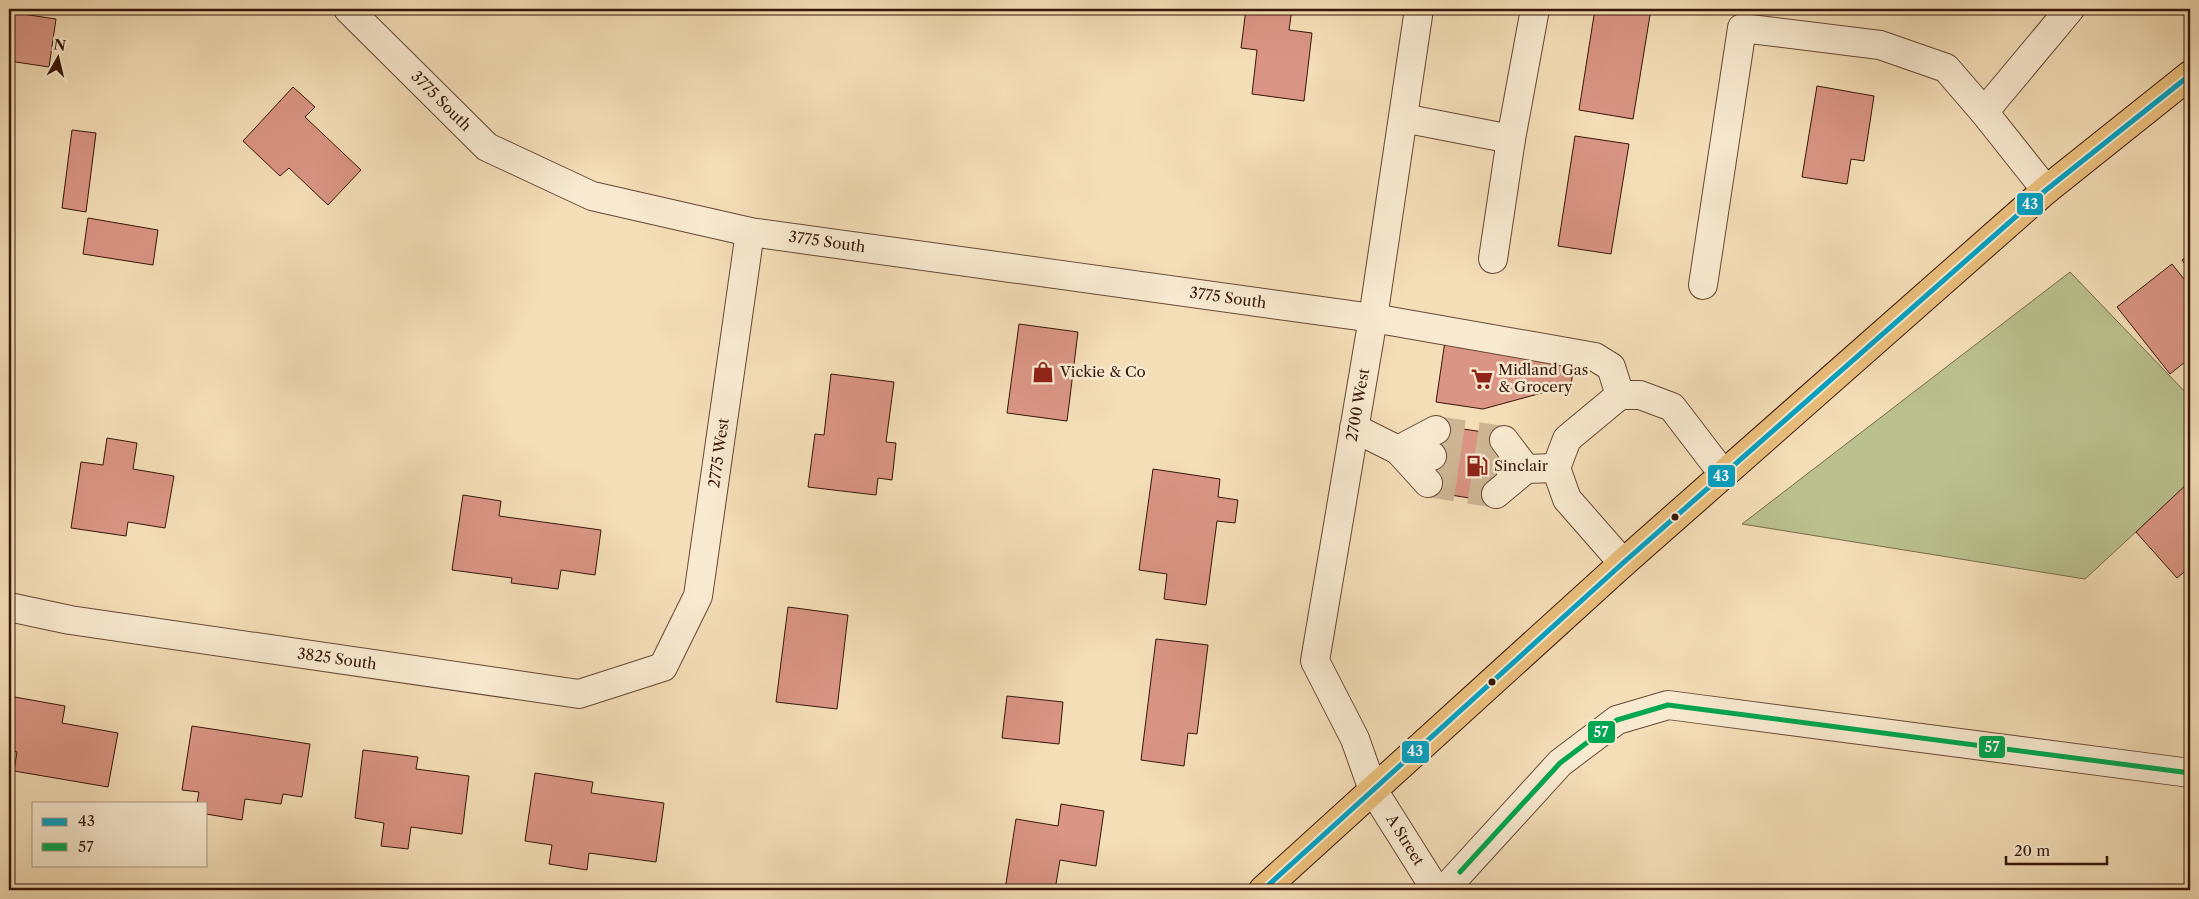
<svg xmlns="http://www.w3.org/2000/svg" width="2199" height="899" font-family="'Libre Caslon Text',serif">
	<style>
		.green { fill: #bac18f; stroke: #786c4b }
		.building { fill: #da9584; stroke: #361607 }
		.lines { fill: none; stroke-linecap: round; stroke-linejoin: round }
		.minor-tunnel { stroke: #ceb694; stroke-width: 28; stroke-dasharray: 28 14; stroke-linecap: butt }
		.minor-casing { stroke: #664833; stroke-width: 30 }
		.major-casing { stroke: #361607; stroke-width: 30 }
		.minor { stroke: #f8ead0; stroke-width: 28 }
		.major { stroke: #eabf7c; stroke-width: 28 }
		.bus-1-casing { stroke: #f8ead0; stroke-width: 9 }
		.bus-2-casing { stroke: #f8ead0; stroke-width: 9 }
		.bus-1 { stroke: #03a2c4; stroke-width: 5 }
		.bus-2 { stroke: #00a651; stroke-width: 5 }
		.bus-dot { fill: #361607; stroke: #f8ead0; stroke-width: 2 }
		.labels { text-anchor: middle; stroke-width: 5; stroke-linejoin: round; paint-order: stroke }
		.street-label { font-size: 15px; fill: #361607; stroke: #f8ead0 }
		.poi-label { font-size: 15px; fill: #361607; stroke: #f8ead0; text-anchor: start }
		.line-badge { stroke: #f8ead0; stroke-width: 2 }
		.badge-label { font-size: 14px; text-anchor: middle; font-weight: bold; fill: #fff }
	</style>
	<rect width="100%" height="100%" fill="#f4deb7"/>
	<filter id="stains"><feTurbulence type="fractalNoise" baseFrequency=".004" numOctaves="4"/><feColorMatrix values="0 0 0 0 .2 0 0 0 0 .09 0 0 0 0 .02 0 0 0 .5 -.17"/></filter>
	<radialGradient id="worn" r=".72"><stop offset=".6" stop-color="#630" stop-opacity="0"/><stop offset="1" stop-color="#630" stop-opacity=".3"/></radialGradient>
	<!-- green -->
	<polygon class="green" points="2070,272 2190,397 2190,482 2085,579 1742,524"/>
	<!-- building -->
	<g class="building">
		<polygon points="1246,9 1292,9 1289,30 1312,33 1304,101 1252,94 1257,50 1241,48"/>
		<polygon points="1595,9 1651,9 1633,119 1579,110"/>
		<polygon points="9,12 56,19 49,67 9,61"/>
		<polygon points="1817,86 1874,96 1864,161 1851,159 1847,184 1802,177"/>
		<polygon points="293,87 315,107 305,117 361,170 328,205 289,168 280,176 243,141"/>
		<polygon points="72,130 96,133 86,212 62,208"/>
		<polygon points="1575,136 1629,144 1611,254 1558,246"/>
		<polygon points="88,218 158,230 153,265 83,254"/>
		<polygon points="2190,253 2190,271 2182,260"/>
		<polygon points="2172,264 2188,284 2185,288 2190,295 2190,358 2170,374 2117,307"/>
		<polygon points="1019,324 1078,332 1067,421 1007,413"/>
		<polygon points="1445,341 1574,363 1571,385 1483,409 1436,402"/>
		<polygon points="831,374 894,382 886,442 896,443 892,480 878,478 876,495 808,487 815,434 824,435"/>
		<polygon points="1436,425 1504,435 1494,502 1426,491"/>
		<polygon points="107,438 137,443 133,469 174,476 165,528 128,522 126,536 71,528 81,462 103,465"/>
		<polygon points="1153,469 1220,479 1218,497 1238,500 1235,523 1217,521 1206,605 1164,599 1167,574 1139,570"/>
		<polygon points="2190,481 2190,567 2177,578 2136,532"/>
		<polygon points="463,495 501,501 499,516 601,530 595,575 561,570 558,589 511,583 512,578 452,570"/>
		<polygon points="788,607 848,615 837,709 776,702"/>
		<polygon points="1156,639 1208,645 1197,734 1188,733 1184,766 1141,760"/>
		<polygon points="9,696 65,706 62,723 118,733 108,787 14,771 17,752 9,750"/>
		<polygon points="1007,696 1063,702 1059,744 1002,738"/>
		<polygon points="192,726 310,744 302,797 283,794 281,804 245,799 242,820 206,814 206,803 197,803 199,792 182,790"/>
		<polygon points="363,750 418,757 416,769 469,776 462,834 411,827 408,849 381,846 384,823 355,818"/>
		<polygon points="535,773 593,782 591,793 664,803 656,862 589,853 587,870 549,864 552,845 525,841"/>
		<polygon points="1061,804 1104,811 1096,866 1060,860 1055,890 1005,890 1016,819 1058,826"/>
	</g>
	<g class="lines">
		<!-- minor-tunnel -->
		<g class="minor-tunnel">
			<polyline points="1436,430 1504,440"/>
			<polyline points="1432,456 1500,467"/>
			<polyline points="1428,483 1496,494"/>
		</g>
		<!-- minor casing -->
		<g class="minor-casing">
			<g id="minor">
				<polyline points="348,9 487,147 592,196 750,232 1373,318 1595,357 1611,367 1620,395"/>
				<polyline points="1419,9 1373,318 1315,661 1355,739 1373,790 1436,890"/>
				<polyline points="1403,118 1511,139 1535,9"/>
				<polyline points="2046,190 1984,112 2070,9"/>
				<polyline points="1493,259 1511,139"/>
				<polyline points="1703,285 1742,28 1880,45 1946,68 1984,112"/>
				<polyline points="1354,428 1398,450 1432,456"/>
				<polyline points="1504,440 1526,469 1556,468"/>
				<polyline points="1428,483 1398,450 1436,430"/>
				<polyline points="1496,494 1526,469 1509,467"/>
				<polyline points="1623,563 1567,499 1556,468 1567,439 1620,395 1640,395 1672,407 1724,475"/>
				<polyline points="9,607 70,620 579,694 663,667 698,596 750,232"/>
				<polyline points="1444,890 1560,763 1617,720 1668,705 2190,773"/>
			</g>
		</g>
		<!-- major casing -->
		<g class="major-casing">
			<polyline id="major" points="1263,890 1623,563 2046,190 2190,75"/>
		</g>
		<!-- minor -->
		<use href="#minor" class="minor"/>
		<!-- major -->
		<use href="#major" class="major"/>
		<!-- bus-1 casing -->
		<g class="bus-1-casing">
			<polyline id="bus-1" points="1263,890 1623,563 2046,190 2190,75"/>
		</g>
		<!-- bus-2 casing -->
		<g class="bus-2-casing">
			<polyline id="bus-2" points="1460,872 1560,763 1617,720 1668,705 2190,773"/>
		</g>
		<!-- bus-1 -->
		<use href="#bus-1" class="bus-1"/>
		<!-- bus-2 -->
		<use href="#bus-2" class="bus-2"/>
	</g>
	<!-- icons -->
	<defs>
		<g id="shop-bare" transform="scale(1.725)"><path d="M-5-2.5h2.3a2.7 3.5 0 0 1 5.4 0H5L5.5 6h-11ZM-1.5-2.5h3a1.5 2.3 0 0 0-3 0Z" fill="#8f2418" stroke="#f8ead0" stroke-width="2.5" paint-order="stroke"/></g>
		<g id="supermarket-bare" transform="scale(1.725)"><path d="M-6-5.5h2.5l.6 2H6L4.5 2H-2.5L-4.4-4H-6ZM-1.5 3.2a1.3 1.3 0 1 0 .1 0ZM3 3.2a1.3 1.3 0 1 0 .1 0Z" fill="#8f2418" stroke="#f8ead0" stroke-width="2.5" paint-order="stroke"/></g>
		<g id="fuel-bare" transform="scale(1.725)"><path d="M-5.5-6h7V0h2V4h1.3V-2.5L3-4.5l.8-.8L6-3V5H2.5V1h-1V6h-7ZM-4.2-4.7v3.2H.2V-4.7Z" fill="#8f2418" stroke="#f8ead0" stroke-width="2.5" paint-order="stroke"/></g>
	</defs>
	<g fill-rule="evenodd">
		<use href="#shop-bare" x="1043" y="372"/>
		<use href="#supermarket-bare" x="1482" y="379"/>
		<use href="#fuel-bare" x="1477" y="466"/>
	</g>
	<!-- markers -->
	<g class="bus-dot">
		<circle cx="1675" cy="517" r="4.5"/>
		<circle cx="1492" cy="682" r="4.5"/>
	</g>
	<g class="labels">
		<!-- street labels -->
		<g class="street-label">
			<text transform="translate(441 101) rotate(45)" y="5">3775 South</text>
			<text transform="translate(827 242) rotate(8)" y="5">3775 South</text>
			<text transform="translate(1228 298) rotate(8)" y="5">3775 South</text>
			<text transform="translate(1358 405) rotate(-80)" y="5">2700 West</text>
			<text transform="translate(719 453) rotate(-82)" y="5">2775 West</text>
			<text transform="translate(337 659) rotate(8)" y="5">3825 South</text>
			<text transform="translate(1405 840) rotate(58)" y="5">A Street</text>
		</g>
		<!-- poi labels -->
		<g class="poi-label">
			<text x="1498" y="375">Midland Gas<tspan x="1498" dy="17">&amp; Grocery</tspan></text>
			<text x="1060" y="377">Vickie &amp; Co</text>
			<text x="1494" y="471">Sinclair</text>
		</g>
	</g>
	<g class="line-badge">
		<rect x="2016" y="192" width="28" height="24" rx="5" fill="#03a2c4"/>
		<rect x="1707" y="464" width="29" height="24" rx="5" fill="#03a2c4"/>
		<rect x="1587" y="720" width="29" height="24" rx="5" fill="#00a651"/>
		<rect x="1978" y="735" width="28" height="24" rx="5" fill="#00a651"/>
		<rect x="1401" y="740" width="29" height="24" rx="5" fill="#03a2c4"/>
	</g>
	<g class="badge-label">
		<text x="2030" y="209">43</text>
		<text x="1721" y="481">43</text>
		<text x="1601" y="737">57</text>
		<text x="1992" y="752">57</text>
		<text x="1415" y="756">43</text>
	</g>
	<!-- margin -->
	<rect width="2199" height="899" fill="none" stroke="#f4deb7" stroke-width="30"/>
	<rect x="10" y="10" width="2179" height="879" fill="none" stroke="#361607" stroke-width="2.5"/>
	<rect x="15" y="15" width="2169" height="869" fill="none" stroke="#361607"/>
	<!-- legend -->
	<rect x="32" y="802" width="175" height="65" fill="#f8ead0" stroke="#aa9580"/>
	<rect x="42" y="818" width="25" height="8" fill="#03a2c4" stroke="#aa9580"/>
	<text x="78" y="826" font-size="15" fill="#361607">43</text>
	<rect x="42" y="843" width="25" height="8" fill="#00a651" stroke="#aa9580"/>
	<text x="78" y="852" font-size="15" fill="#361607">57</text>
	<!-- north arrow -->
	<g transform="translate(58 58) rotate(8)" stroke="#f8ead0" stroke-width="4" paint-order="stroke">
	<path d="M0-4L9 19L0 12L-9 19Z" fill="#361607"/>
	<text y="-8" font-size="14" font-weight="bold" text-anchor="middle" fill="#361607">N</text>
	</g>
	<!-- scale -->
	<path d="M2006 856v8h101v-8" fill="none" stroke="#361607" stroke-width="2.5"/>
	<text x="2014" y="856" font-size="15" fill="#361607" stroke="#f8ead0" stroke-width="4" paint-order="stroke">20 m</text>
	<rect width="100%" height="100%" filter="url(#stains)"/>
	<rect width="100%" height="100%" fill="url(#worn)"/>
</svg>
